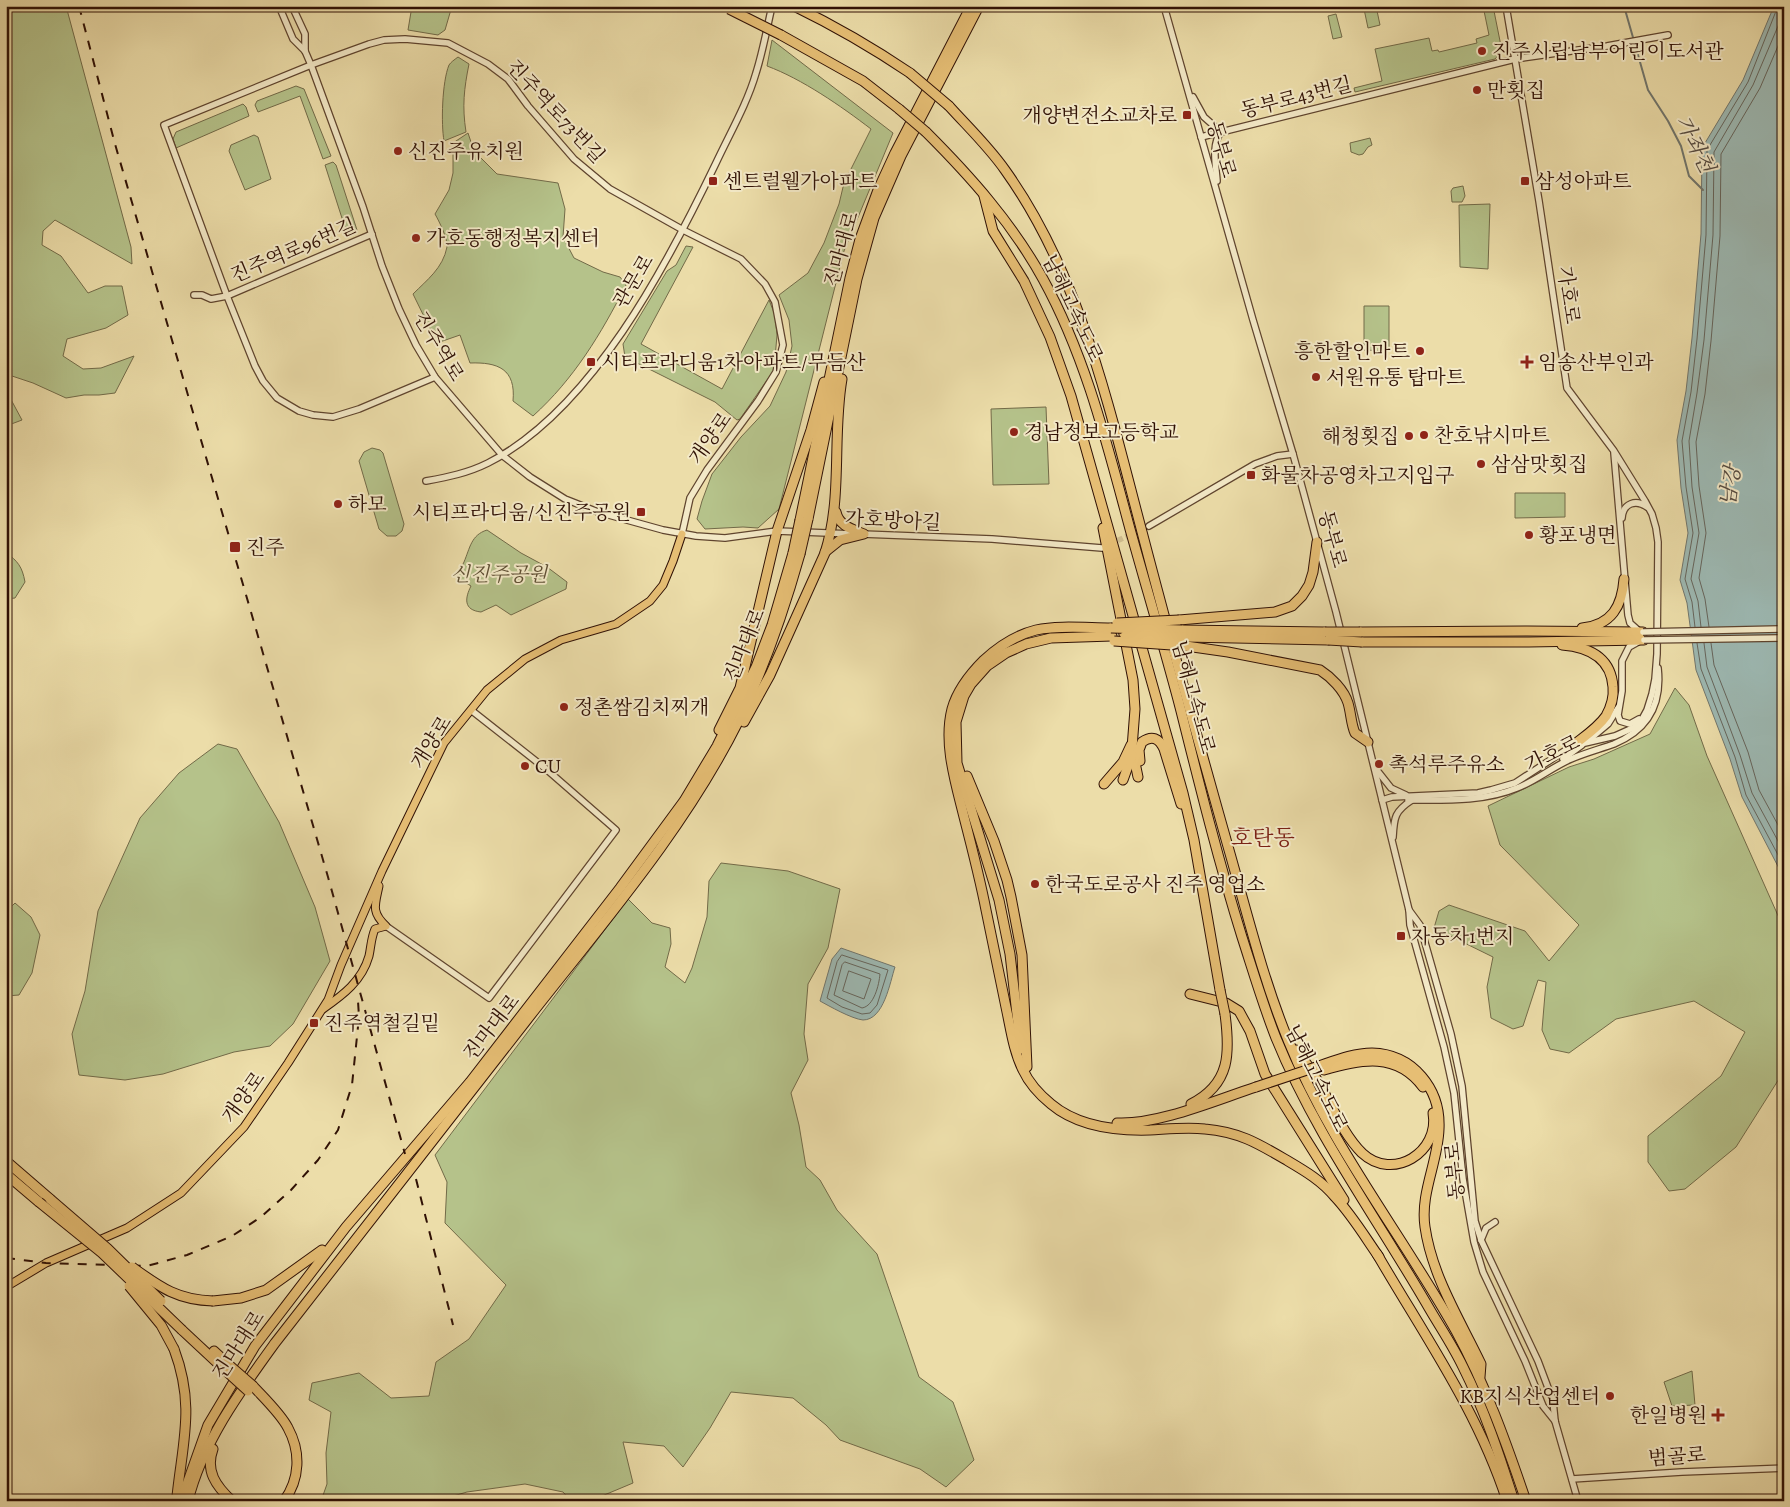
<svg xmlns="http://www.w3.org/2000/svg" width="1790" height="1507" font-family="Alegreya,'Noto Serif KR',serif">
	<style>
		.green { fill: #b5c28a; stroke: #726a48 }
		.water { fill: #9db9b3; stroke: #71766d }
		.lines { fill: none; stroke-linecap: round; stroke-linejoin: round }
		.shore { stroke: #66655c; stroke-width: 1 }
		.stream { stroke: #71766d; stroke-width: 2 }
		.minor-tunnel { stroke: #d0be90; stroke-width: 5.5; stroke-dasharray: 5.5 3; stroke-linecap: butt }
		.minor-casing { stroke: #5f442e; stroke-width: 8 }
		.major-casing { stroke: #301105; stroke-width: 9 }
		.highway-casing { stroke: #301105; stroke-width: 11 }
		.minor { stroke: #f3e9c7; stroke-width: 5.5 }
		.major { stroke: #e6be74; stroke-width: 7 }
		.highway { stroke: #e6be74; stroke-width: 9 }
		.rail { stroke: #301105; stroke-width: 2; stroke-dasharray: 9 9; stroke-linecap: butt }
		.minor-bridge-casing { stroke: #5f442e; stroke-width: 8; stroke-linecap: butt }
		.highway-bridge-casing { stroke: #301105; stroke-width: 11; stroke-linecap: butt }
		.minor-bridge { stroke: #f3e9c7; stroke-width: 5.5 }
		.highway-bridge { stroke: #e6be74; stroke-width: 9 }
		.poi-dot { fill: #8f2418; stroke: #f3e9c7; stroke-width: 2 }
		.labels { text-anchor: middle; stroke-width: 4; stroke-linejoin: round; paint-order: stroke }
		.poi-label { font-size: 20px; fill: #301105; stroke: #f3e9c7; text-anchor: start }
		.street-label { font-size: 20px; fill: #301105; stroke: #f3e9c7 }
		.park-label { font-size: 20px; font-style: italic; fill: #5f4f34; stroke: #f3e9c7 }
		.water-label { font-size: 21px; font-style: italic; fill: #564c42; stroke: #f3e9c7 }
		.quarter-label { font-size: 22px; fill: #7a1f14; stroke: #f3e9c7 }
	</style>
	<rect width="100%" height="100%" fill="#ecdda9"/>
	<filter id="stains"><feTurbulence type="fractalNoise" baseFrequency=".004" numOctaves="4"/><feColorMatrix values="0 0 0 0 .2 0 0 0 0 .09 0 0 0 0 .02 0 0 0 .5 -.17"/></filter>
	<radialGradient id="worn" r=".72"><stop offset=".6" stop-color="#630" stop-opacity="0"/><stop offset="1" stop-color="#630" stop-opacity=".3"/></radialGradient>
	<!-- green -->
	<g class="green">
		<polygon points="6,6 66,6 131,247 132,264 55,220 43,231 42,245 61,256 88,293 105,286 122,286 128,315 106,328 67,339 63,356 83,369 101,368 134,356 115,393 99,395 84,395 66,398 33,383 9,375 8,394 22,420 6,426"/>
		<polygon points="412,6 452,6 445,30 438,35 408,30"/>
		<polygon points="1376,6 1380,25 1368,28 1364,9"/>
		<polygon points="1483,6 1493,6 1502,51 1495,59 1355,92 1354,88 1382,81 1375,49 1429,38 1432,51 1438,50 1439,52 1477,43 1476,39 1489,35"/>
		<polygon points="1336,14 1342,37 1333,39 1328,16"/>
		<path d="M772,40L893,133L844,251L779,509L758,528L743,527L705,529L697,519L702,501L712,474L741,437L770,406L786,372L792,346L789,320L779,295L808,273L824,243L839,204L844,183L871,129C841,106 802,79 767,66Z"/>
		<path d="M458,57L469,64C464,89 462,106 466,132L444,141C441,124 442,82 449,65C451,62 454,60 458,57Z"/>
		<polygon points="296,86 304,89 331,156 323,159 300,96 258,112 255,105 257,101"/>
		<polygon points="243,104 246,107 249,116 176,148 173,139 176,132"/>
		<path d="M468,133L474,151L497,174L558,183L565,209L563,237L574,258L603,272L620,277L626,285C601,334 574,379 533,416L513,401C516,369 498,362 470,363L460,335L437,343L413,294C427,280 443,268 447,247C448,239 439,221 435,214L449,190L453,173V143Z"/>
		<polygon points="254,135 258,137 271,179 245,190 229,151 231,145"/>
		<polygon points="1370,138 1372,145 1368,147 1363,154 1359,155 1351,152 1350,143"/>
		<polygon points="333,162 336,165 357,230 356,233 348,237 325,165"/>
		<polygon points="1463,186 1465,196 1462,202 1452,202 1451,191 1453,188"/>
		<polygon points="1490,204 1488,269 1460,267 1459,205"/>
		<polygon points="686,246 693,247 641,344 722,389 769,300 775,315 777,335 774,370 740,419 737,420 715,402 625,357 623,344 667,271 676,265"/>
		<polygon points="1364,306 1389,306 1389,351 1364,350"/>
		<polygon points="1046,407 1049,484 993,485 991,409"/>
		<polygon points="372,448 380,450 383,453 404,524 402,531 396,536 387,536 379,529 359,461 364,452"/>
		<polygon points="1515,493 1565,493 1565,517 1515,518"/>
		<path d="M487,530L521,553L547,567L567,582L566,589L511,615L496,605L481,612C463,610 465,598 471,586L455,576C458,572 462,567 464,562C470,548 471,535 487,530Z"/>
		<path d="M6,552C18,562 22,566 25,582L15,598L6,599Z"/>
		<polygon points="1675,688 1689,705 1707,756 1780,920 1781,954 1784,960 1784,1071 1736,1147 1685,1189 1669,1191 1648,1162 1648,1136 1721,1076 1745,1032 1694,1001 1616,1019 1569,1053 1550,1049 1542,1030 1546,982 1538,980 1523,1026 1513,1029 1491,1018 1487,987 1493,957 1434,928 1439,911 1449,905 1525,931 1549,961 1579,925 1500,845 1488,806 1569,767 1594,759 1650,734"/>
		<polygon points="218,744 237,749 279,822 315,907 330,961 293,1024 270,1046 234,1052 163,1074 125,1080 79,1075 72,1034 85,991 98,911 140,818 179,773"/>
		<polygon points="721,863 788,871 840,889 828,948 808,984 804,1034 808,1060 791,1093 799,1125 806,1167 820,1180 837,1210 877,1254 919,1377 953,1402 974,1460 946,1487 920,1469 840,1440 826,1425 793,1398 731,1392 710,1428 683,1467 664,1446 623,1442 633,1483 590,1501 571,1501 563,1492 525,1484 467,1492 436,1501 321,1501 327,1484 326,1453 331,1412 309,1400 312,1383 359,1373 391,1398 429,1396 436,1362 469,1339 506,1285 445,1223 447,1182 435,1155 628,899 652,923 670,928 671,944 665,967 685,983 692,968 707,917 709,881"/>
		<polygon points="15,903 31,917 40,935 32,973 19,995 6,996 6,912"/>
		<polygon points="1692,1371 1695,1405 1672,1406 1664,1382"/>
	</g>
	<!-- water -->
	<g class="water">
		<polygon points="1774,6 1784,6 1784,878 1742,797 1730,759 1696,670 1687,603 1680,580 1688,533 1681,488 1677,440 1686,391 1692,338 1701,234 1702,148 1743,80"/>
		<path d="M841,948L895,967C890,982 884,1020 863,1020C852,1019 829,1006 820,1001L832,959Z"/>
	</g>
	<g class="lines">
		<!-- shore -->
		<g class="shore">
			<polyline points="1695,627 1692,602 1685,579 1693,533 1686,487 1682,441 1691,392 1697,339 1706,235 1707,150 1748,82 1778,6"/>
			<polyline points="1701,627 1698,601 1691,579 1699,533 1692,487 1689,441 1697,393 1704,340 1713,235 1714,152 1753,85 1784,12"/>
			<polyline points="1709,627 1705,599 1699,578 1706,533 1699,486 1696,442 1705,394 1711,341 1720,236 1721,154 1760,88 1784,32"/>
			<polyline points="1697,643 1701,669 1735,757 1746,795 1784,866"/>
			<polyline points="1704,643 1707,667 1740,755 1752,793 1784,852"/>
			<polyline points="1711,643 1714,665 1748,752 1759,790 1784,836"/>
			<polygon points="842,955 888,970 877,1005 870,1013 862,1014 842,1007 827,998 837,962"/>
			<path d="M845,962L880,974C879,985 874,1006 862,1008L834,995L842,965Z"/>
			<polygon points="849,971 871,979 864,999 843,991"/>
		</g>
		<!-- stream -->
		<polyline class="stream" points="1624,6 1648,90 1668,121 1681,146 1689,176 1703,190"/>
		<!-- minor-tunnel -->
		<polyline class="minor-tunnel" points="1110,544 1143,529"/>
		<!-- minor casing -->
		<g class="minor-casing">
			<g id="minor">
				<polyline points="279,6 293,39 305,51 311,65 363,207 382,266 399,309 416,345 435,377 502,455 530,477 565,499 598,512 663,530 696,536 725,538 777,531 853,534"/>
				<polyline points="292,6 305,34 305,51"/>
				<polyline points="1164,6 1253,320 1293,454 1336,612 1409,910 1410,925 1444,1047 1454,1093 1463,1179 1474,1242 1483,1272 1525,1361 1543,1406 1555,1421"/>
				<path d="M1193,97L1204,117L1221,132C1211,145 1216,166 1217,181"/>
				<polyline points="1201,137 1515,59 1607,46 1668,35"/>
				<polyline points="194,295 202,295 211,299 227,296 372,234"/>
				<polyline points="435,377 359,409 333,417 313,415 299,411 277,398 263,381 255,366 227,296 164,125 311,65 369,44 384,40 405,39 448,43 488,64 508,79 528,106 574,159 610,189 683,230 741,259 765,284 775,302 783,345 776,372 758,401 707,470 690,498 682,534"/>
				<polyline points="1614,453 1628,615 1630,623 1639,631"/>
				<path d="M426,481C448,477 468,473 488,463C592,410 667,265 716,163C730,133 747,104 756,73C763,51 767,28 772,6"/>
				<path d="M1622,518C1623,503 1636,499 1647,507"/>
				<polyline points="1149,526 1255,464 1277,456 1293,454"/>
				<polyline points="862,534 992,539 1102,548"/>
				<polyline points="1638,642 1629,647 1622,661 1622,691 1618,715 1620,721 1630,724 1639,719"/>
				<polyline points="1589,740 1608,724 1618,708"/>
				<polyline points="1563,759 1582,745"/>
				<polyline points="1376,769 1391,788 1406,795"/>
				<polyline points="1382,800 1392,797 1478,793 1491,790 1515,783 1572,746 1615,736 1635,727 1641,721 1647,710 1652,694 1655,679 1657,654 1658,542 1656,528 1652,514 1645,501 1614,451 1567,388 1539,201 1506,6"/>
				<path d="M1408,800C1445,800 1483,802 1517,788C1536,781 1552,767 1571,759C1585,753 1600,749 1614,744C1648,730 1662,704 1658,668"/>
				<path d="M1393,837C1394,817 1395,811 1412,800"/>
				<polyline points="1409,910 1420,925 1451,1034 1462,1086 1475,1221 1481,1240 1538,1361 1553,1401 1555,1421 1578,1501"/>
				<polyline points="386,926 489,998 616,830 546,769 471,710"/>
				<polyline points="1481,1240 1486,1228 1495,1222"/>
				<polyline points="1572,1479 1682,1472 1784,1468"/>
			</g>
		</g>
		<!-- major casing -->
		<g class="major-casing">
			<g id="major">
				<path d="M323,1009C343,995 362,981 369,956C371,947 371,938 375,929L386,926C371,912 375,905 379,886"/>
				<polyline points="6,1287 46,1263 127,1228 181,1193 244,1127 288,1063 328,1000 341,965 382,871 444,743 487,690 525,659 561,640 616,624 650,601 663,585 673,561 682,534"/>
			</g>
		</g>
		<!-- highway casing -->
		<g class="highway-casing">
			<g id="highway">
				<path d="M794,6C835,26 873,48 910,73"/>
				<polyline points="781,35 863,81 899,109"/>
				<path d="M949,106C968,127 989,147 1005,170C1081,276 1109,408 1142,532C1170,639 1199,744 1229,850C1247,913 1263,979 1288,1040C1330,1145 1401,1233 1456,1331C1486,1386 1506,1442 1526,1501"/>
				<path d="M926,132C971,177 1012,223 1043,279C1086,357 1107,444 1130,529C1147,590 1165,650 1181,711C1200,787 1219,863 1242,937C1253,971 1263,1005 1276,1038C1315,1134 1377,1218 1429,1308C1440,1327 1453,1346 1463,1367C1485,1411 1499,1454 1514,1501"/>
				<polyline points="984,196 993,231 1024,281 1050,337 1071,396 1183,793 1194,840 1220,990"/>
				<polyline points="808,519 857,279 874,218 901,156 979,6"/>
				<polyline points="800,520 850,278 860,239 878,190 895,153 971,6"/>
				<polyline points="1103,528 1133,680 1135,709 1132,748 1138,777"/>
				<path d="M825,552L840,540L864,534C852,529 839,526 836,512"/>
				<polyline points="1179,620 1275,612 1292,606 1302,596 1309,585 1313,572 1317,542"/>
				<path d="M1111,628C1088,628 1058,625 1036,630C1016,635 999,646 984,660C971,673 957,691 952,709C943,744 956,784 964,817C972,848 980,879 986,910C993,944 1000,978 1007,1012C1011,1031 1014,1052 1023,1070C1029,1083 1040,1095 1051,1104C1077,1126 1117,1131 1150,1130C1169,1129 1187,1127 1205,1129C1240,1132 1259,1144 1288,1161C1305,1171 1322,1181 1335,1197C1352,1215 1365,1237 1379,1257"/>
				<path d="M1582,628C1612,625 1622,606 1624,579"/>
				<polyline points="1182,630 1325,632"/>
				<polyline points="1360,632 1527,631 1643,632"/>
				<polyline points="1184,637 1328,640"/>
				<polyline points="1362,642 1529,642 1644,640"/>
				<path d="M1562,645C1588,647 1611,657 1613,687C1614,697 1611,707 1606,716C1597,729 1582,738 1571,747"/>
				<path d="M1186,646L1228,652L1320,670C1331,677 1344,690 1348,703C1351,713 1351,724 1355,733L1368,742"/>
				<path d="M744,722L770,675L825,553C843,496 832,437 842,379"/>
				<polyline points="719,730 740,688 777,531 811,430 824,382"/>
				<path d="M1140,761L1139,750L1142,742C1152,735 1159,738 1164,749L1181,804"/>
				<polyline points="967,776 994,841 1007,880 1011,897 1022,955 1027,1067"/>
				<polyline points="1123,780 1132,755"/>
				<polyline points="1104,784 1123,762 1131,745"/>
				<polyline points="1190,994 1226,1003 1239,1011 1250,1031 1265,1074 1344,1200"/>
				<polyline points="1021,1049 1010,954 999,900 957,763 956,722 964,696 971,684 987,666 1006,653 1026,644 1051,638 1112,636"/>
				<path d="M1296,1050C1302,1058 1309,1066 1314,1075C1330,1100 1341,1132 1362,1153C1393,1182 1440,1152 1433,1113"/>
				<path d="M1316,1067C1334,1061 1353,1053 1372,1053C1413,1054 1441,1089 1439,1129C1438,1162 1420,1193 1425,1227C1432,1276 1460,1320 1481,1364L1480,1377"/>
				<path d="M1324,1070C1361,1059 1397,1052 1423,1087"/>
				<path d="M1191,1104C1231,1084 1230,1052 1225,1014"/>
				<path d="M1117,1123C1158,1125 1216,1100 1256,1087"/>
				<polyline points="6,1161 50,1199"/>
				<polyline points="6,1174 39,1202"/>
				<path d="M1377,1254C1424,1335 1478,1411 1507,1501"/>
				<polyline points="213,1301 241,1298 266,1290 322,1250"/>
				<polyline points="182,1330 226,1371"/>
				<path d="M174,1349C195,1405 183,1440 177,1496"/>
				<polyline points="214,1351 230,1366"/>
				<path d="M253,1386C264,1398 281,1414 288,1428C301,1452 300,1479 284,1501"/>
				<path d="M213,1449C205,1471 216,1486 232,1501"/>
				<polyline points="181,1501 208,1425 255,1346 346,1227 470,1082 620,888 684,801 717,746 756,667 772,625 793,553"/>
				<path d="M188,1501C202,1443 241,1390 275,1343C359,1236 443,1129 526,1021C601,925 685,829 739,720C765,666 784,611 800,554"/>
			</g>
		</g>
		<!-- minor -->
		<use href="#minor" class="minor"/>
		<!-- major -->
		<use href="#major" class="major"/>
		<!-- highway -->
		<use href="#highway" class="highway"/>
		<!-- rail -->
		<g class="rail">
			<polyline points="79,6 115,144 328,877 405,1154"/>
			<polyline points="416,1179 453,1325"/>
			<polyline points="6,1258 46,1263 147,1266 187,1255 232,1236 261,1217 291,1190 318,1160 338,1130 352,1085 359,1017 358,1001"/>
		</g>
		<!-- minor-bridge casing -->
		<g class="minor-bridge-casing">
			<g id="minor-bridge">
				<polyline points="1643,632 1784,629"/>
				<polyline points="1644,640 1784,638"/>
			</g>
		</g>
		<!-- highway-bridge casing -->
		<g class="highway-bridge-casing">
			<g id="highway-bridge">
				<polyline points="729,9 781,35"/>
				<polyline points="910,73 949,106"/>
				<polyline points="899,109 926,132"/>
				<polyline points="793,553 800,520"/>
				<polyline points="800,554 808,519"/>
				<polyline points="1117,623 1179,620"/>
				<polyline points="1111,628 1182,630"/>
				<polyline points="1325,632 1360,632"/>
				<polyline points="1125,636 1184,637"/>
				<polyline points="1328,640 1362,642"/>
				<polyline points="1114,641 1186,646"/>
				<polyline points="1220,990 1225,1014"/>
				<polyline points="1256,1087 1316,1067"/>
				<polyline points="50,1199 108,1249 161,1301"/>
				<polyline points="39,1202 102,1253 182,1330"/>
				<path d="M132,1267C160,1287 177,1300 213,1301"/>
				<polyline points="129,1286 161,1325 174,1349"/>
				<polyline points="230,1366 253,1386"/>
				<polyline points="226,1371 248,1391"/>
			</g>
		</g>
		<!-- minor-bridge -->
		<use href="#minor-bridge" class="minor-bridge"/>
		<!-- highway-bridge -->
		<use href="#highway-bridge" class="highway-bridge"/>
	</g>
	<!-- markers -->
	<g class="poi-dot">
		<circle cx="1482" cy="51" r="5"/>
		<circle cx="1477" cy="90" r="5"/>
		<rect x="1182" y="110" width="10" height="10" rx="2.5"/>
		<circle cx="398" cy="151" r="5"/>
		<rect x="708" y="176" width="10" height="10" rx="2.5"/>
		<rect x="1520" y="176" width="10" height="10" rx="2.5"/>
		<circle cx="416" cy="238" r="5"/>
		<circle cx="1420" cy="351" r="5"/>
		<rect x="586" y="357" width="10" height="10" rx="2.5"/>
		<path d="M1524.5 354.5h5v5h5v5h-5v5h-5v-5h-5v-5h5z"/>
		<circle cx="1316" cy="377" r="5"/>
		<circle cx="1014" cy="432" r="5"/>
		<circle cx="1424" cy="435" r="5"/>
		<circle cx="1409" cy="436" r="5"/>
		<circle cx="1481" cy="464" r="5"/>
		<rect x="1246" y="470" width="10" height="10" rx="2.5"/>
		<circle cx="338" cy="504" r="5"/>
		<rect x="636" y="507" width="10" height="10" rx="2.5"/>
		<circle cx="1529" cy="535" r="5"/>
		<rect x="229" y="541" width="12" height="12" rx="2.5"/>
		<circle cx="564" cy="707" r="5"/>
		<circle cx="1379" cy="764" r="5"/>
		<circle cx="525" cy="766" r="5"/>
		<circle cx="1035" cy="884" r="5"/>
		<rect x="1396" y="931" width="10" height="10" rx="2.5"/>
		<rect x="309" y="1018" width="10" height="10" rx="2.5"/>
		<circle cx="1610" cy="1396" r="5"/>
		<path d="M1715.5 1407.5h5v5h5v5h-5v5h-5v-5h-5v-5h5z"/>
	</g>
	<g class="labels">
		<!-- poi labels -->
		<g class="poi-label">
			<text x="1492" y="58">진주시립남부어린이도서관</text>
			<text x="1487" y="97">만횟집</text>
			<text x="1177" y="122" text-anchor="end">개양변전소교차로</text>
			<text x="408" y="158">신진주유치원</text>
			<text x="723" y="188">센트럴웰가아파트</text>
			<text x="1535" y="188">삼성아파트</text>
			<text x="426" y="245">가호동행정복지센터</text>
			<text x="1410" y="358" text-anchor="end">흥한할인마트</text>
			<text x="601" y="369">시티프라디움1차아파트/무듬산</text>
			<text x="1538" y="369">임송산부인과</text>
			<text x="1326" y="384">서원유통 탑마트</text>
			<text x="1024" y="439">경남정보고등학교</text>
			<text x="1434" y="442">찬호낚시마트</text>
			<text x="1399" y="443" text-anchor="end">해청횟집</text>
			<text x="1491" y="471">삼삼맛횟집</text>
			<text x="1261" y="482">화물차공영차고지입구</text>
			<text x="348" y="511">하모</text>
			<text x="631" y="519" text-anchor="end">시티프라디움/신진주공원</text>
			<text x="1539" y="542">황포냉면</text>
			<text x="246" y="554">진주</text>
			<text x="574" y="714">정촌쌈김치찌개</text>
			<text x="1389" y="771">촉석루주유소</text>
			<text x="535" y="773">CU</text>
			<text x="1045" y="891">한국도로공사 진주 영업소</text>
			<text x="1411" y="943">자동차1번지</text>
			<text x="324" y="1030">진주역철길밑</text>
			<text x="1600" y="1403" text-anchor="end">KB지식산업센터</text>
			<text x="1707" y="1422" text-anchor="end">한일병원</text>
		</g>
		<!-- street labels -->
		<g class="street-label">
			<text transform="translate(1296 97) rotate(-14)" y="7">동부로43번길</text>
			<text transform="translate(556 111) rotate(47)" y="7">진주역로73번길</text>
			<text transform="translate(1222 149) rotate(74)" y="7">동부로</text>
			<text transform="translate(841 249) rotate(-74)" y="7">진마대로</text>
			<text transform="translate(293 250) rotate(-23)" y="7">진주역로96번길</text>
			<text transform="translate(633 281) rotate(-59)" y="7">관문로</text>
			<text transform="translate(1569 295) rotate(82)" y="7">가호로</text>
			<text transform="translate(1073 308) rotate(65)" y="7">남해고속도로</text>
			<text transform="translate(439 346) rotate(59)" y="7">진주역로</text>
			<text transform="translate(710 438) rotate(-55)" y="7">개양로</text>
			<text transform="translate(893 520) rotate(3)" y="7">가호방아길</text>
			<text transform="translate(1333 539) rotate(75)" y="7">동부로</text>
			<text transform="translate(744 645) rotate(-68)" y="7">진마대로</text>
			<text transform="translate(1194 697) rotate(75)" y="7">남해고속도로</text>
			<text transform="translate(431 742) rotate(-58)" y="7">개양로</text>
			<text transform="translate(1552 753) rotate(-26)" y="7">가호로</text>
			<text transform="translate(491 1027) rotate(-52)" y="7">진마대로</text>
			<text transform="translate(1317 1078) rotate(64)" y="7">남해고속도로</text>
			<text transform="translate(243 1097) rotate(-54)" y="7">개양로</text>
			<text transform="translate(1454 1171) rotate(-95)" y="7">동부로</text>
			<text transform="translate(238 1345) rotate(-57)" y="7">진마대로</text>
			<text transform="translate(1677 1456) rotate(-4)" y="7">범골로</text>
		</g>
		<!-- park labels -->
		<g class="park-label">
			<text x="499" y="581">신진주공원</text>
		</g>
		<!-- water labels -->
		<g class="water-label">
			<text transform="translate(1695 144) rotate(63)" y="7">가좌천</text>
			<text transform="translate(1730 486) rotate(-81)" y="7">남강</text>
		</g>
		<!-- quarter labels -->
		<g class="quarter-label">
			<text x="1263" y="845">호탄동</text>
		</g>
	</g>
	<!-- margin -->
	<rect width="1790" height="1507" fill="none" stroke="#ecdda9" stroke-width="25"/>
	<rect x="8" y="8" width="1775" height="1492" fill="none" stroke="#301105" stroke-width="2.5"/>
	<rect x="12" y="12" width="1765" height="1482" fill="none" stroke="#301105"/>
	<rect width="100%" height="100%" filter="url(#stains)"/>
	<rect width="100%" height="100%" fill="url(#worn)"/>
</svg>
